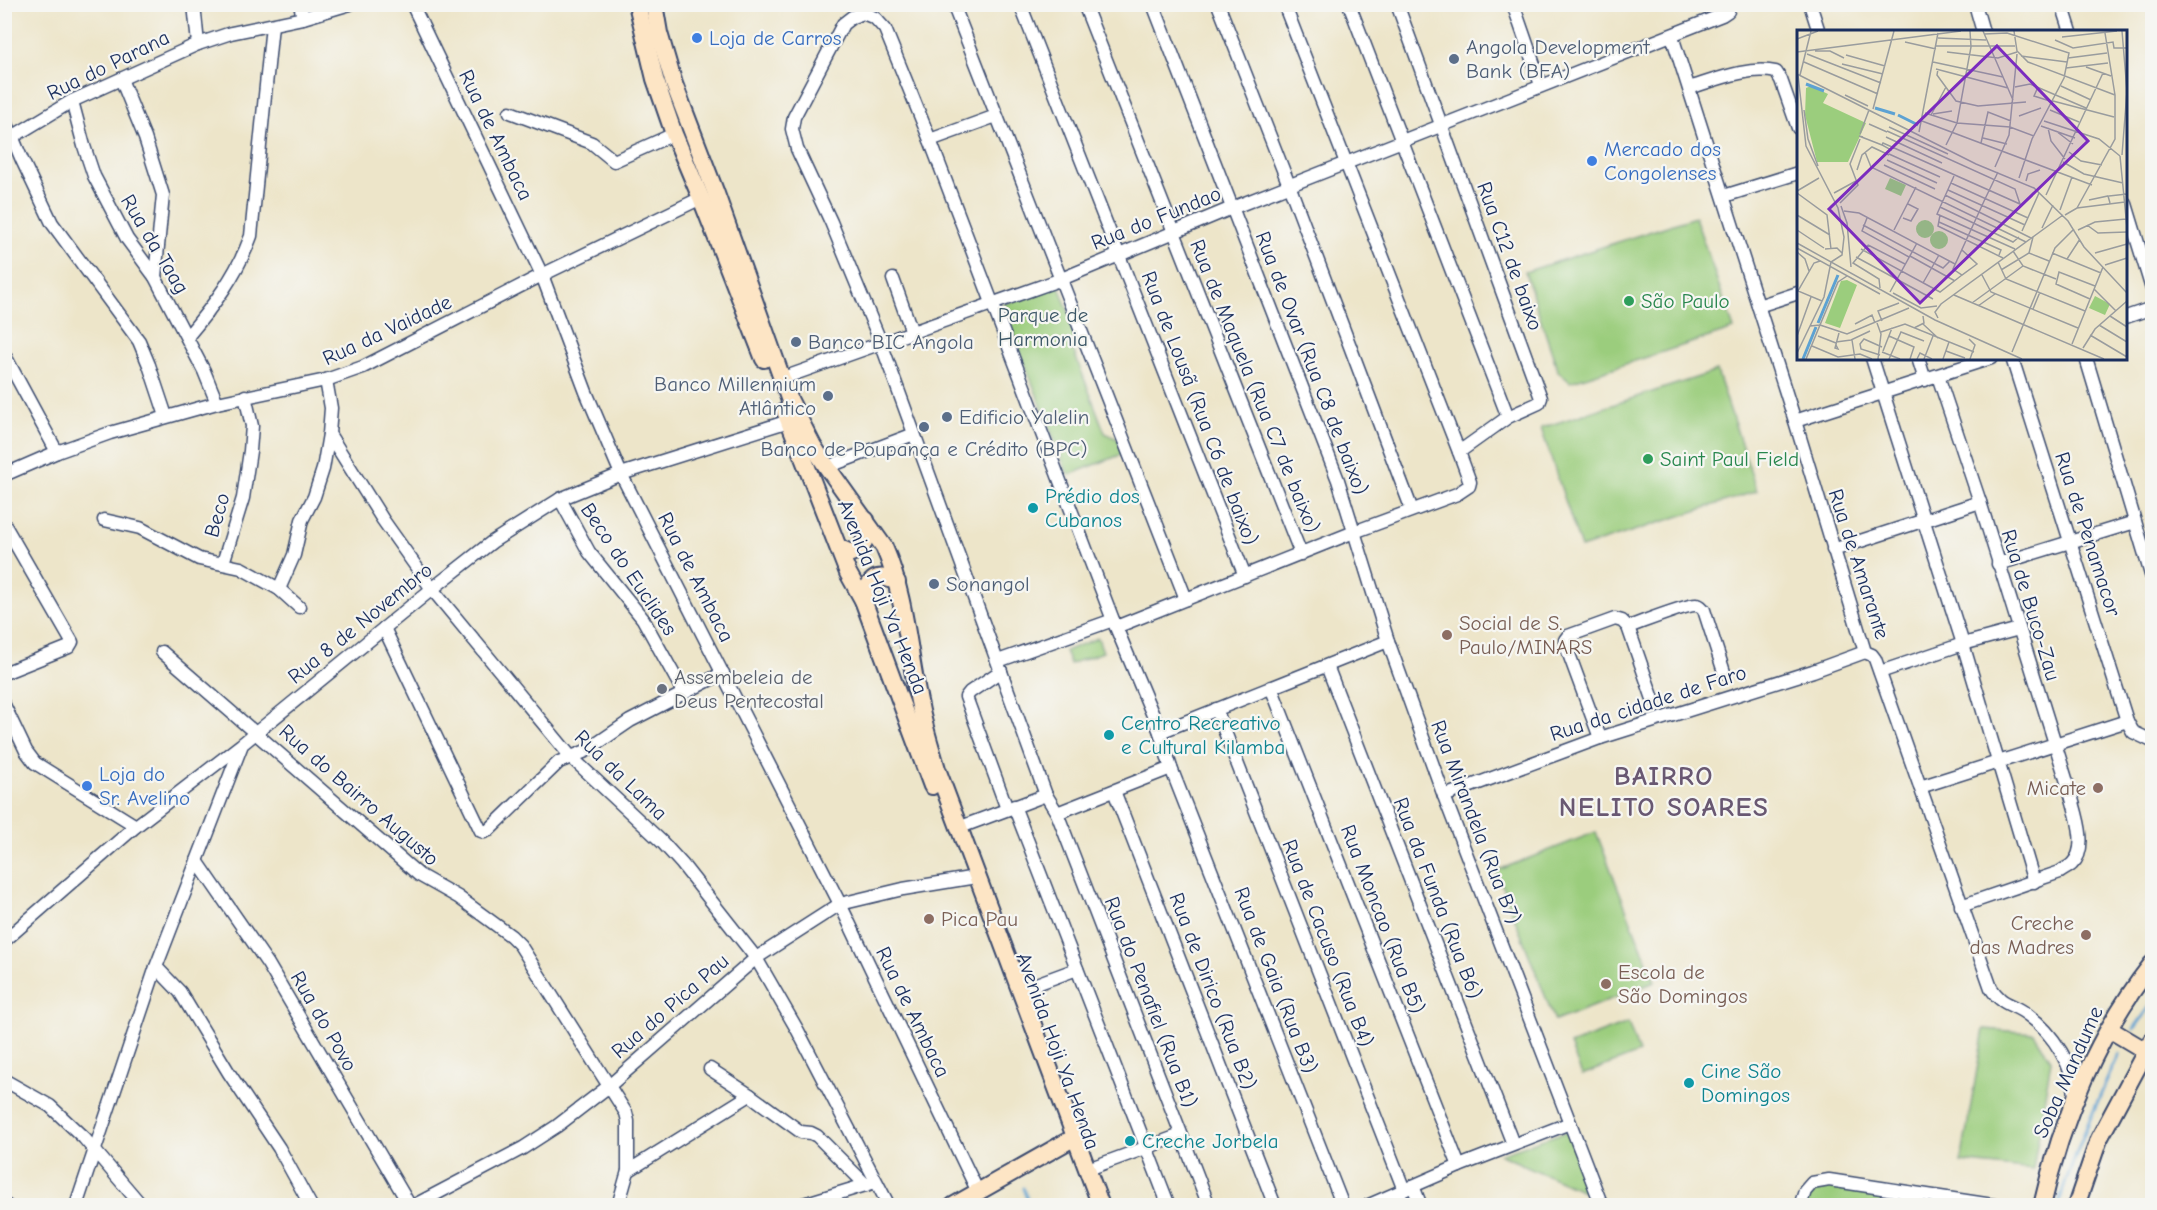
<svg xmlns="http://www.w3.org/2000/svg" width="2157" height="1210" font-family="'Comic Neue',sans-serif">
	<style>
		.green { fill: #9bcd7d; stroke: #5b7e6e; stroke-width: 1.5 }
		.lines { fill: none; stroke-linecap: round; stroke-linejoin: round }
		.stream { stroke: #5da2d3; stroke-width: 3 }
		.street-casing { stroke: #3a4a6e; stroke-width: 15 }
		.secondary-casing { stroke: #3a4a6e; stroke-width: 20 }
		.street { stroke: #fff; stroke-width: 12 }
		.secondary { stroke: #fde5c5; stroke-width: 16 }
		.shop-dot { fill: #3f7fe0; stroke: #f6f6f2; stroke-width: 2 }
		.service-dot { fill: #5c6f8a; stroke: #f6f6f2; stroke-width: 2 }
		.leisure-dot { fill: #2e9e5b; stroke: #f6f6f2; stroke-width: 2 }
		.culture-dot { fill: #0f9aa8; stroke: #f6f6f2; stroke-width: 2 }
		.education-dot { fill: #8d6e63; stroke: #f6f6f2; stroke-width: 2 }
		.worship-dot { fill: #6b7280; stroke: #f6f6f2; stroke-width: 2 }
		.labels { text-anchor: middle; stroke-width: 4.5; stroke-linejoin: round; paint-order: stroke }
		.shop-label { font-size: 21px; fill: #366cbe; stroke: #f6f6f2; text-anchor: start }
		.service-label { font-size: 21px; fill: #4e5e75; stroke: #f6f6f2; text-anchor: start }
		.street-label { font-size: 21px; fill: #1b2f5e; stroke: #f6f6f2 }
		.leisure-label { font-size: 21px; fill: #27864d; stroke: #f6f6f2; text-anchor: start }
		.park-label { font-size: 21px; fill: #3b5666; stroke: #f6f6f2 }
		.culture-label { font-size: 21px; fill: #0d838f; stroke: #f6f6f2; text-anchor: start }
		.education-label { font-size: 21px; fill: #785e54; stroke: #f6f6f2; text-anchor: start }
		.worship-label { font-size: 21px; fill: #5b616d; stroke: #f6f6f2; text-anchor: start }
		.district-label { font-size: 27px; font-weight: bold; letter-spacing: 1.5px; fill: #695872; stroke: #f6f6f2 }
		.inset-river { fill: none; stroke: #5da2d3; stroke-width: 3 }
		.inset-road { fill: none; stroke: #999c9e; stroke-width: 1.5 }
		.view { fill: #7b2cbf; fill-opacity: 0.15; stroke: #7b2cbf; stroke-width: 3 }
		.inset-edge { fill: none; stroke: #1b2f5e; stroke-width: 3 }
	</style>
	<rect width="100%" height="100%" fill="#f6f6f2"/>
	<filter id="ink" filterUnits="userSpaceOnUse"><feTurbulence type="fractalNoise" baseFrequency=".0167" numOctaves="2"/><feDisplacementMap in="SourceGraphic" scale="12" xChannelSelector="R" yChannelSelector="G"/><feConvolveMatrix kernelMatrix="1 2 1 2 8 2 1 2 1" color-interpolation-filters="sRGB"/></filter>
	<filter id="wash" filterUnits="userSpaceOnUse"><feTurbulence type="fractalNoise" baseFrequency=".008" numOctaves="4" result="noise"/><feDisplacementMap in="SourceGraphic" scale="24" xChannelSelector="R" yChannelSelector="G"/><feGaussianBlur stdDeviation="1.35" result="paint"/><feColorMatrix in="noise" values="0 0 0 0 0 0 0 0 0 0 0 0 0 0 0 0 0 1.4 0 .05"/><feComposite in="paint" operator="in"/></filter>
	<g filter="url(#wash)">
		<rect width="100%" height="100%" fill="#ede5c9"/>
		<!-- green -->
		<g class="green">
			<polygon points="1695,217 1734,329 1570,382 1558,371 1525,272"/>
			<polygon points="1058,284 1081,343 1072,347 1105,433 1118,439 1123,454 1068,475 1002,305"/>
			<polygon points="1717,371 1757,491 1581,548 1541,428"/>
			<polygon points="1098,638 1103,652 1070,664 1065,651"/>
			<polygon points="1596,832 1655,982 1555,1021 1496,871"/>
			<polygon points="1628,1023 1639,1053 1582,1075 1570,1045"/>
			<polygon points="1984,1029 2034,1033 2051,1060 2033,1170 1961,1162"/>
			<polygon points="1568,1131 1590,1194 1499,1154"/>
			<path d="M1829,1183L1964,1206H1806C1811,1193 1816,1187 1829,1183Z"/>
		</g>
		<g class="lines">
			<!-- stream -->
			<g class="stream">
				<polyline points="2134,1029 2152,1004"/>
				<polyline points="1023,1188 1030,1206"/>
				<path d="M2058,1206C2074,1153 2096,1103 2119,1054"/>
			</g>
		</g>
	</g>
	<g filter="url(#ink)">
		<g class="lines">
			<!-- street casing -->
			<g class="street-casing">
				<g id="street">
					<polyline points="194,4 198,44"/>
					<polyline points="300,4 303,18"/>
					<polyline points="412,4 542,275 586,392 621,474 840,904 978,1192"/>
					<polyline points="953,4 1186,599"/>
					<polyline points="1020,4 1245,576"/>
					<polyline points="1084,4 1301,554"/>
					<polyline points="1153,4 1338,480 1388,641 1444,796 1602,1206"/>
					<polyline points="1218,4 1289,185 1412,510"/>
					<polyline points="1349,4 1508,417"/>
					<polyline points="1397,4 1541,398 1539,403 1508,417 1459,452"/>
					<polyline points="1513,4 1541,85"/>
					<polyline points="1810,4 1819,32"/>
					<polyline points="1975,4 1983,32"/>
					<polyline points="2062,4 2071,32"/>
					<path d="M1672,36L1795,421L1865,652L1872,655L1875,659L1991,988C2002,1006 2013,1003 2028,1015C2053,1033 2075,1067 2075,1098"/>
					<polyline points="121,79 145,138 163,195 155,277"/>
					<path d="M1689,88C1715,80 1748,66 1776,72L1781,80L1798,128"/>
					<polyline points="72,101 84,146 94,176 127,239 155,277 204,371 217,403"/>
					<polyline points="510,112 592,143 614,161 674,134"/>
					<polyline points="4,117 22,160 52,223 139,341 149,365 166,416"/>
					<polyline points="930,140 996,116"/>
					<polyline points="4,142 72,101 198,44 231,33 303,18 350,4"/>
					<polyline points="1724,196 1798,173"/>
					<polyline points="2126,204 2152,289"/>
					<polyline points="893,279 912,332"/>
					<polyline points="1758,306 1798,293"/>
					<polyline points="2126,317 2152,308"/>
					<path d="M187,337C213,306 237,275 251,236L272,25"/>
					<polyline points="4,354 57,452"/>
					<polyline points="1872,358 1963,644 2034,882"/>
					<polyline points="1918,358 1925,380"/>
					<polyline points="2012,358 2127,721 2133,732 2152,741"/>
					<polyline points="2086,358 2152,578"/>
					<path d="M1938,376L1980,502L2071,795C2076,814 2089,848 2072,864C2069,867 2064,869 2060,872L1961,906"/>
					<polyline points="783,378 1059,280 1232,208 1722,15 1728,11 1730,4"/>
					<polyline points="326,380 331,408 329,434 383,520 432,589 571,757 662,842 682,864 756,958 798,1031 889,1206"/>
					<polyline points="1795,421 1991,358"/>
					<polyline points="827,467 914,434"/>
					<polyline points="4,475 57,452 110,433 217,403 326,380 363,367 542,275 701,198"/>
					<polyline points="560,499 589,552 643,619 684,693"/>
					<polyline points="104,520 140,528 199,559 241,568 279,589 299,607"/>
					<polyline points="4,524 72,642 69,647 4,673"/>
					<polyline points="1833,550 1980,502"/>
					<polyline points="223,563 243,498 250,451 252,426 245,396"/>
					<polyline points="1998,564 2135,522"/>
					<polyline points="279,589 294,555 302,520 314,497 323,469 329,434"/>
					<polyline points="1116,627 1354,532 1457,494 1469,486 1470,482 1459,452 1284,4"/>
					<path d="M1628,627C1640,623 1687,604 1696,605C1701,605 1701,607 1704,610L1724,672"/>
					<polyline points="384,628 481,831 484,832 489,830 559,762 586,751 630,721 723,673"/>
					<polyline points="162,652 419,875 458,897 511,936 520,945 626,1113 628,1121 628,1171 618,1206"/>
					<polyline points="998,661 1113,620"/>
					<polyline points="1327,666 1513,1144"/>
					<polyline points="1001,671 970,692 966,697 1007,809"/>
					<polyline points="1880,672 1963,644 2019,629"/>
					<polyline points="1271,687 1459,1166"/>
					<polyline points="4,705 26,751 35,763 136,826"/>
					<polyline points="1216,709 1404,1190"/>
					<polyline points="1160,732 1388,641"/>
					<polyline points="1600,738 1566,646 1565,640 1568,636 1615,619 1622,621 1628,627 1653,699"/>
					<polyline points="1920,787 2127,721"/>
					<polyline points="1114,791 1275,1206"/>
					<polyline points="1444,796 1600,738 1813,671 1865,652"/>
					<polyline points="1014,806 1169,1206"/>
					<polyline points="1057,813 1171,768"/>
					<polyline points="958,828 1046,795"/>
					<polyline points="197,861 268,964 410,1206"/>
					<polyline points="4,941 136,826 241,745 432,589 492,542 560,499 621,474 789,421"/>
					<polyline points="156,967 180,992 229,1073 279,1148 311,1206"/>
					<polyline points="1020,990 1077,969"/>
					<polyline points="710,1069 750,1095 801,1132 811,1133 817,1136 866,1185"/>
					<polyline points="4,1080 50,1106 84,1138 142,1206"/>
					<polyline points="1088,1169 1181,1135"/>
					<polyline points="628,1171 750,1095"/>
					<polyline points="1413,1186 1421,1206"/>
					<polyline points="4,1204 7,1206"/>
					<polyline points="76,1206 156,967 241,747"/>
					<polyline points="413,1206 523,1148 557,1126 609,1086 756,958 840,904 903,889 970,878"/>
					<polyline points="797,1206 872,1183"/>
					<polyline points="1209,1206 1057,813 1046,795 881,343 831,222 797,149 792,129 794,117 843,24 852,17 863,13 875,18 885,29 930,140 1113,620 1160,732 1171,768 1343,1206"/>
					<polyline points="1367,1206 1459,1166 1570,1123"/>
					<polyline points="1800,1206 1805,1191 1812,1183 1829,1180 1999,1206"/>
				</g>
			</g>
			<!-- secondary casing -->
			<g class="secondary-casing">
				<g id="secondary">
					<polyline points="637,4 655,79 674,134 701,198 764,359"/>
					<path d="M654,4L659,33L674,84L715,191L790,401L813,446L827,467L884,547C906,597 908,653 920,706C924,727 931,748 937,769L1101,1206"/>
					<polyline points="785,411 848,573 863,600 932,786"/>
					<polyline points="839,548 851,553 861,549 867,534 866,520"/>
					<path d="M863,600C869,579 876,572 897,582"/>
					<polyline points="2109,1029 2146,1051"/>
					<polyline points="953,1206 1068,1141"/>
					<path d="M2042,1206C2061,1120 2098,1033 2152,964"/>
					<polyline points="2076,1206 2099,1139 2152,1040"/>
				</g>
			</g>
			<!-- street -->
			<use href="#street" class="street"/>
			<!-- secondary -->
			<use href="#secondary" class="secondary"/>
		</g>
	</g>
	<!-- markers -->
	<g class="shop-dot">
		<circle cx="697" cy="38" r="6"/>
		<circle cx="1592" cy="161" r="6"/>
		<circle cx="87" cy="786" r="6"/>
	</g>
	<g class="service-dot">
		<circle cx="1454" cy="59" r="6"/>
		<circle cx="796" cy="342" r="6"/>
		<circle cx="828" cy="396" r="6"/>
		<circle cx="947" cy="417" r="6"/>
		<circle cx="924" cy="427" r="6"/>
		<circle cx="934" cy="584" r="6"/>
	</g>
	<g class="leisure-dot">
		<circle cx="1629" cy="301" r="6"/>
		<circle cx="1648" cy="459" r="6"/>
	</g>
	<g class="culture-dot">
		<circle cx="1033" cy="508" r="6"/>
		<circle cx="1109" cy="735" r="6"/>
		<circle cx="1689" cy="1083" r="6"/>
		<circle cx="1130" cy="1141" r="6"/>
	</g>
	<g class="education-dot">
		<circle cx="1447" cy="635" r="6"/>
		<circle cx="2098" cy="788" r="6"/>
		<circle cx="929" cy="919" r="6"/>
		<circle cx="2086" cy="935" r="6"/>
		<circle cx="1606" cy="984" r="6"/>
	</g>
	<circle class="worship-dot" cx="662" cy="689" r="6"/>
	<g class="labels">
		<!-- shop labels -->
		<g class="shop-label">
			<text x="709" y="45">Loja de Carros</text>
			<text x="1604" y="156">Mercado dos<tspan x="1604" dy="24">Congolenses</tspan></text>
			<text x="99" y="781">Loja do<tspan x="99" dy="24">Sr. Avelino</tspan></text>
		</g>
		<!-- service labels -->
		<g class="service-label">
			<text x="1466" y="54">Angola Development<tspan x="1466" dy="24">Bank (BFA)</tspan></text>
			<text x="808" y="349">Banco BIC Angola</text>
			<text x="816" y="391" text-anchor="end">Banco Millennium<tspan x="816" dy="24">Atlântico</tspan></text>
			<text x="959" y="424">Edificio Yalelin</text>
			<text x="924" y="456" text-anchor="middle">Banco de Poupança e Crédito (BPC)</text>
			<text x="946" y="591">Sonangol</text>
		</g>
		<!-- street labels -->
		<g class="street-label">
			<text transform="translate(108 65) rotate(-26)" y="7">Rua do Parana</text>
			<text transform="translate(496 135) rotate(64)" y="7">Rua de Ambaca</text>
			<text transform="translate(1156 218) rotate(-22)" y="7">Rua do Fundao</text>
			<text transform="translate(155 244) rotate(59)" y="7">Rua da Taag</text>
			<text transform="translate(1510 256) rotate(70)" y="7">Rua C12 de baixo</text>
			<text transform="translate(387 330) rotate(-25)" y="7">Rua da Vaidade</text>
			<text transform="translate(1312 363) rotate(69)" y="7">Rua de Ovar (Rua C8 de baixo)</text>
			<text transform="translate(1255 386) rotate(68)" y="7">Rua de Maquela (Rua C7 de baixo)</text>
			<text transform="translate(1200 408) rotate(69)" y="7">Rua de Lousã (Rua C6 de baixo)</text>
			<text transform="translate(217 515) rotate(-74)" y="7">Beco</text>
			<text transform="translate(2088 534) rotate(72)" y="7">Rua de Penamacor</text>
			<text transform="translate(1859 564) rotate(72)" y="7">Rua de Amarante</text>
			<text transform="translate(629 569) rotate(56)" y="7">Beco do Euclides</text>
			<text transform="translate(696 577) rotate(63)" y="7">Rua de Ambaca</text>
			<text transform="translate(883 597) rotate(68)" y="7">Avenida Hoji Ya Henda</text>
			<text transform="translate(2031 605) rotate(73)" y="7">Rua de Buco-Zau</text>
			<text transform="translate(360 623) rotate(-39)" y="7">Rua 8 de Novembro</text>
			<text transform="translate(1648 703) rotate(-18)" y="7">Rua da cidade de Faro</text>
			<text transform="translate(621 775) rotate(44)" y="7">Rua da Lama</text>
			<text transform="translate(359 795) rotate(41)" y="7">Rua do Bairro Augusto</text>
			<text transform="translate(1476 822) rotate(69)" y="7">Rua Mirandela (Rua B7)</text>
			<text transform="translate(1438 898) rotate(69)" y="7">Rua da Funda (Rua B6)</text>
			<text transform="translate(1383 919) rotate(69)" y="7">Rua Moncao (Rua B5)</text>
			<text transform="translate(1328 943) rotate(69)" y="7">Rua de Cacuso (Rua B4)</text>
			<text transform="translate(1276 980) rotate(69)" y="7">Rua de Gaia (Rua B3)</text>
			<text transform="translate(1213 991) rotate(69)" y="7">Rua de Dirico (Rua B2)</text>
			<text transform="translate(1151 1002) rotate(69)" y="7">Rua do Penafiel (Rua B1)</text>
			<text transform="translate(670 1006) rotate(-41)" y="7">Rua do Pica Pau</text>
			<text transform="translate(913 1012) rotate(64)" y="7">Rua de Ambaca</text>
			<text transform="translate(324 1021) rotate(60)" y="7">Rua do Povo</text>
			<text transform="translate(1058 1051) rotate(70)" y="7">Avenida Hoji Ya Henda</text>
			<text transform="translate(2068 1072) rotate(-66)" y="7">Soba Mandume</text>
		</g>
		<!-- leisure labels -->
		<g class="leisure-label">
			<text x="1641" y="308">São Paulo</text>
			<text x="1660" y="466">Saint Paul Field</text>
		</g>
		<!-- park labels -->
		<g class="park-label">
			<text x="1043" y="322">Parque de<tspan x="1043" dy="24">Harmonia</tspan></text>
		</g>
		<!-- culture labels -->
		<g class="culture-label">
			<text x="1045" y="503">Prédio dos<tspan x="1045" dy="24">Cubanos</tspan></text>
			<text x="1121" y="730">Centro Recreativo<tspan x="1121" dy="24">e Cultural Kilamba</tspan></text>
			<text x="1701" y="1078">Cine São<tspan x="1701" dy="24">Domingos</tspan></text>
			<text x="1142" y="1148">Creche Jorbela</text>
		</g>
		<!-- education labels -->
		<g class="education-label">
			<text x="1459" y="630">Social de S.<tspan x="1459" dy="24">Paulo/MINARS</tspan></text>
			<text x="2086" y="795" text-anchor="end">Micate</text>
			<text x="941" y="926">Pica Pau</text>
			<text x="2074" y="930" text-anchor="end">Creche<tspan x="2074" dy="24">das Madres</tspan></text>
			<text x="1618" y="979">Escola de<tspan x="1618" dy="24">São Domingos</tspan></text>
		</g>
		<!-- worship labels -->
		<g class="worship-label">
			<text x="674" y="684">Assembeleia de<tspan x="674" dy="24">Deus Pentecostal</tspan></text>
		</g>
		<!-- district labels -->
		<g class="district-label">
			<text x="1664" y="785">BAIRRO<tspan x="1664" dy="31">NELITO SOARES</tspan></text>
		</g>
	</g>
	<!-- overview -->
	<g transform="translate(1797 30)">
		<rect width="330" height="330" fill="#ede5c9"/>
		<path d="M14,56L31,64L26,73L69,93L51,132H20L8,85L9,58ZM93,148L109,155L104,166L88,159ZM119 199a9 9 0 1 1 18 0a9 9 0 1 1-18 0ZM133 210a9 9 0 1 1 18 0a9 9 0 1 1-18 0ZM50,250L60,255L43,298L28,293L44,251ZM298,266L313,274L308,285L292,278Z" fill="#9bcd7d"/>
		<path class="inset-river" d="M9,54L27,61M78,78L98,84M101,85L121,95M21,293L41,245M6,329L19,297"/>
		<path class="inset-road" d="M186,1L216,70M217,1L220,21L231,32L318,65M325,1L330,61L325,125M187,4L210,3L272,23L267,48L235,109L222,148M265,7L320,1M141,8L189,10M0,9L21,1M258,10L276,18L316,12L317,18H330M108,12L139,19M139,16H218M18,21H33L47,28M0,22L164,1M150,22L201,28L220,22M10,24L84,53M49,25L88,36M224,26L270,32M271,28L310,23M7,32L81,64M136,32L206,47M45,34L86,44M289,37L314,46M269,38L311,33M139,39L211,58M141,39L140,45L159,71L181,76L229,72M0,44L179,134L237,158L271,191L287,217L330,263M3,45L14,1M264,56L294,70M218,57L233,54L289,78M241,57L237,66L256,72M48,65L71,76M256,71L317,87M76,79L97,1M7,80L11,109L21,136M253,80L282,92M128,83L160,93L213,97L237,106M136,84L155,81M134,85L149,57M222,86L244,78M125,91L295,155M247,91L302,109L323,126M72,94L90,102M244,96L278,108M92,97L151,124M251,98L254,111L268,129M90,101L218,159L223,174L95,117M259,101L276,114M122,102L141,3M63,104L72,80M66,107L62,106L85,115M89,107L145,133M186,108L210,114M86,113L95,117L94,120L85,115ZM184,113L191,82L214,91M149,115L160,93L174,17L173,1M68,122L74,137L229,212M272,122L284,131L305,135M92,124L143,147M323,126L330,198M90,130L140,153M266,132L287,144L326,153M87,135L138,159M198,137L212,105L220,24M60,140L65,125L75,117L92,125M157,146L140,184L218,219M229,151L231,144L243,140M154,153L231,188M151,160L228,195M0,161L22,148M0,163L30,185L34,219M37,163L59,151M148,165L234,208M249,165L306,43M312,166L330,164M292,170L311,166L313,173M43,173L61,155L53,134L63,109M44,176L50,193L54,237M143,177L216,212L222,207M280,178L318,109V65L308,3M263,180L275,147M47,181L62,183L158,234M0,185L33,205M143,185L141,196L206,228M268,185L280,178L328,172M70,188L65,201L112,227M106,188L114,191L121,179L111,174M142,192L204,220L202,225M66,195L146,238L153,231M290,195L301,203L330,202M245,198L256,175M0,200L27,218M97,200L119,157M281,200L298,192L329,189M225,201L242,163M0,213L138,290L225,329M71,215L56,233L82,249L83,258M71,215L108,234M0,218L83,264M28,219L40,218L45,223M64,219L143,262L165,245M165,220L180,234L165,245L156,239L188,169L201,142M216,221L226,236L259,249M0,222L8,229L12,241M232,223L252,231M255,223L304,243M298,223L330,214M113,226L158,251M59,227L136,269M270,229L283,209M23,231L17,233L1,261L25,271M201,232L209,249L288,281M308,235L330,228M204,240L232,223L236,207M185,245L194,262L281,298M126,253L142,225M297,259L319,281M93,262L120,213M96,263L124,278L140,276M157,265L307,329M293,269L259,254L262,242L298,256M175,273L226,236M181,276L198,264M236,279L243,262M313,286L330,297M141,288L138,282L144,274L266,185M85,291L81,281L102,273M80,293L84,304L81,329M58,294L75,285L78,293M126,294L141,308M302,295L330,312M13,296L23,295L41,252L50,246M117,298L127,293L126,286M84,302L108,294L177,322M293,305L330,327M0,306L14,267M21,306L39,313M92,306L117,317L113,329M172,309L178,315L173,329M55,310L58,329M39,312L54,310L73,301M275,314L306,237M39,315L41,319L38,318L42,303M15,316L41,327L63,324L75,329M286,318L298,299L330,271M86,321L95,298M149,321L168,328M85,322L103,329M215,322L258,218L277,199M0,323L27,267L34,232L45,225L47,207L41,178L9,116L1,45M83,325L64,319L63,314L67,309L85,317M9,329L23,295L50,304L112,278M92,329L104,302L127,311M120,329L123,323L135,329M127,329L136,306M146,329L152,312"/>
		<path class="view" d="M200,16L291,111L123,273L32,179Z"/>
		<rect width="330" height="330" class="inset-edge"/>
	</g>
	<!-- margin -->
	<rect width="2157" height="1210" fill="none" stroke="#f6f6f2" stroke-width="24"/>
</svg>
